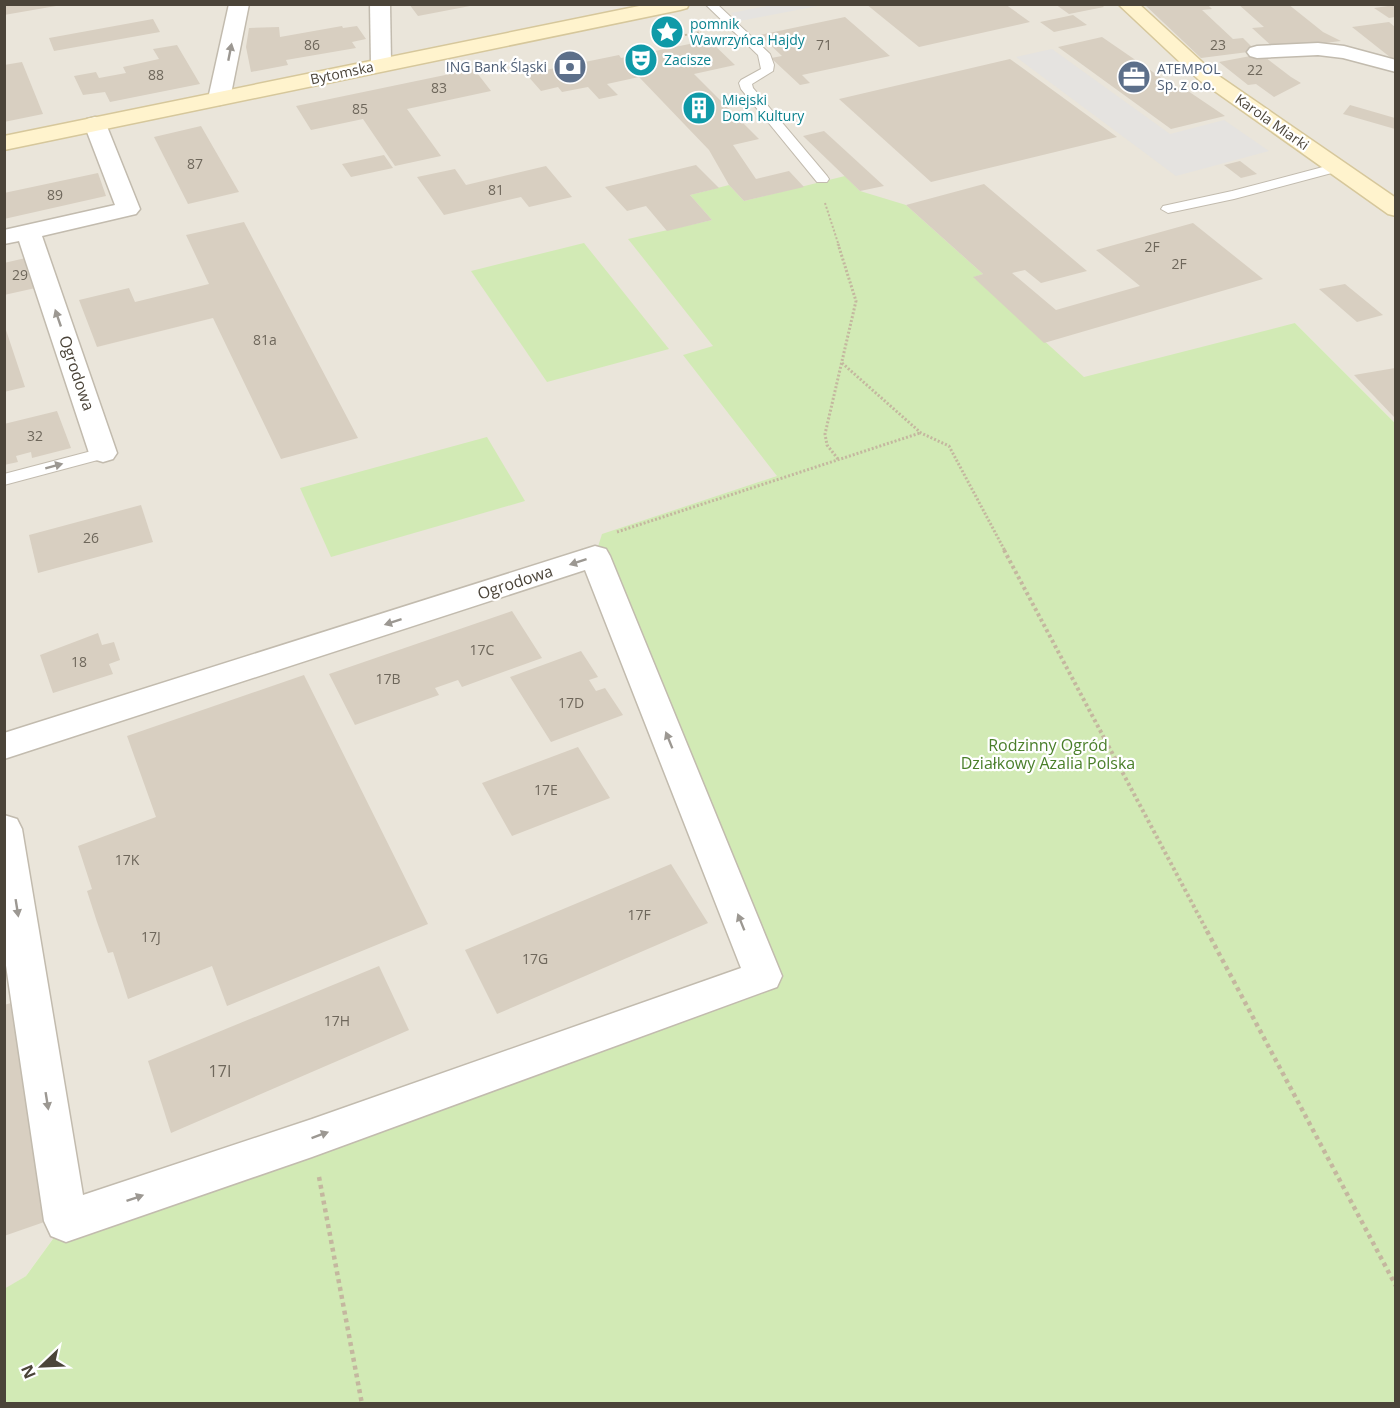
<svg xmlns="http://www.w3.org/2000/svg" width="1400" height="1408" font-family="'Open Sans',sans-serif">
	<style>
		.residential { fill: #eae5da }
		.green { fill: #d2eab5 }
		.parking { fill: #e5e3e0 }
		.building { fill: #d8cfc1 }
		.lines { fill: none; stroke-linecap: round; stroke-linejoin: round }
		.lane-casing { stroke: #c2bbae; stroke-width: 2 }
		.street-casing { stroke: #c2bbae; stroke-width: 3 }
		.secondary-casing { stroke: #d6c79b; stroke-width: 3 }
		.path-far3 { stroke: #c4b79f; stroke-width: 2; stroke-dasharray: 2 2; stroke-linecap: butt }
		.path-far2 { stroke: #c4b79f; stroke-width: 3; stroke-dasharray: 2 2; stroke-linecap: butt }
		.path-far1 { stroke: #c4b79f; stroke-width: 4; stroke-dasharray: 3 3; stroke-linecap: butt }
		.path { stroke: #c4b79f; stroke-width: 4.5; stroke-dasharray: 4 4; stroke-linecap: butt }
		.lane { fill: #fff; fill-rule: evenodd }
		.street { fill: #fff; fill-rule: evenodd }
		.secondary { fill: #fff3cd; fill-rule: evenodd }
		.oneway { fill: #9c9892 }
		.labels { text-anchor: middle; stroke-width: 4.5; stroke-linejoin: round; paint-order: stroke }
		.far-culture-label { font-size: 14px; fill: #0d838f; stroke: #fff; text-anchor: start }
		.number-label { font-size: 14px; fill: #6e675b }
		.far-service-label { font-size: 14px; fill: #4e5e75; stroke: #fff; text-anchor: end }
		.far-street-label { font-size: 14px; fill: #4b4439; stroke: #fff }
		.street-label { font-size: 16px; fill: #4b4439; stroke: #fff }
		.park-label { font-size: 16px; fill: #4a7f2a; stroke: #fff }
		.near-number-label { font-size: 16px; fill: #6e675b }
	</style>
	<rect width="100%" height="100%" fill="#f6f3ec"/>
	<!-- residential -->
	<polygon class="residential" points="5,5 1395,5 1395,423 1295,323 763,976 66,1221 26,1276 5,1289"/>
	<!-- green -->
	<g class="green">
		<polygon points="845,176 860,191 906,205 983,274 974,277 1084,377 1295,323 1395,423 1395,1403 5,1403 4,1289 26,1276 66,1221 762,976 595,556 602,534 777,476 683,355 713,346 628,239 712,220 690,195 729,185 744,201"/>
		<polygon points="584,243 669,349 547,382 471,271"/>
		<polygon points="487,437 525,501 331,557 300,488"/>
	</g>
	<!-- parking -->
	<g class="parking">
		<polygon points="772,5 772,4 823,5 740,21 731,13"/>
		<polygon points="1052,49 1170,134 1224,120 1269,151 1176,176 1016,57"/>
	</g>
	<!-- building -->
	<g class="building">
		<polygon points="4,4 56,4 56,6 4,15"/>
		<polygon points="409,4 470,4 470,6 418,16"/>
		<polygon points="866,4 1005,4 1030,22 919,47"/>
		<polygon points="1055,4 1101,4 1104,7 1069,14"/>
		<polygon points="1144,4 1207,4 1212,9 1202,10 1233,39 1243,38 1256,51 1201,58"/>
		<polygon points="1238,4 1288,4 1323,32 1341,41 1275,49 1252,28 1264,27"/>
		<polygon points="1395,5 1395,17 1389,18 1374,8"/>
		<polygon points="1073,15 1087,25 1054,32 1040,22"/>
		<polygon points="845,17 890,56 802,75 810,83 800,85 771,58 782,56 760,35"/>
		<polygon points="153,19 160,32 54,51 49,38"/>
		<polygon points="1389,22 1395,27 1395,61 1352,27"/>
		<polygon points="342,26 343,28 357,26 366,39 352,42 356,48 286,60 288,65 251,72 246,47 249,28 279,27 280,37"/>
		<polygon points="1102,37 1182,92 1188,91 1225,116 1171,129 1058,47"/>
		<polygon points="709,40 735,65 694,74 759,139 733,145 756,179 789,171 804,187 744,201 729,185 709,150 639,77 607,84 618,95 599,99 588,87 562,92 558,87 541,91 526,74 619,55 621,58"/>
		<polygon points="177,45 200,84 110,102 105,92 83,95 74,76 96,72 99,78 126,73 123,67 159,59 153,49"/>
		<polygon points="1261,54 1291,77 1301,83 1274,97 1256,84 1248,85 1219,62"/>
		<polygon points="1010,59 1117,137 931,182 839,99"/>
		<polygon points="22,62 43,114 4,122 4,65"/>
		<polygon points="474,69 491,91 407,109 441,156 395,166 363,119 311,130 296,106"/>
		<polygon points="1350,105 1395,118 1395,129 1343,114"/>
		<polygon points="201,126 239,192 188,204 154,137"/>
		<polygon points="824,131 884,186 860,191 803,136"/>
		<polygon points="384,155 393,168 351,177 342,164"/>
		<polygon points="1240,161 1257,174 1241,178 1224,165"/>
		<polygon points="696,165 719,188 690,195 712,220 667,231 646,206 627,211 605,187"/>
		<polygon points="546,166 572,197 529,207 521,197 444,215 417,177 455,169 466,185"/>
		<polygon points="98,173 106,196 4,219 4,193"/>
		<polygon points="984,184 1087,271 1041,283 1025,270 1012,273 1056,310 1140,286 1096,250 1193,223 1263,279 1044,343 973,277 983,274 906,205"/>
		<polygon points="244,222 358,438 281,459 213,318 97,347 79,300 129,288 135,302 209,284 186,235"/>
		<polygon points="30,257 40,287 4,295 4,263"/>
		<polygon points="1345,284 1383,315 1357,322 1319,289"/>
		<polygon points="4,324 25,387 4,392"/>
		<polygon points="1395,368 1395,418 1354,375"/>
		<polygon points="57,411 71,448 32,458 31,452 16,456 18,462 4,465 4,424"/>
		<polygon points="141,505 153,542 38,573 29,535"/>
		<polygon points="512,611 542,658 462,687 458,680 435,688 439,695 355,725 329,674"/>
		<polygon points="98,633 102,645 114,642 120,660 109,664 113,674 53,693 40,655"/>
		<polygon points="581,651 598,677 589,680 596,691 605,688 623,715 551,742 510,677"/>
		<polygon points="304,675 428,924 227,1006 212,966 128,999 113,952 108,953 97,922 87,891 92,889 78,846 156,817 127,736"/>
		<polygon points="578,747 610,798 512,836 482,783"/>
		<polygon points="671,864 708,923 497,1014 465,950"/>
		<polygon points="379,966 409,1030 171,1133 148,1061"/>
		<polygon points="18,1001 50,1220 4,1236 4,1005"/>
	</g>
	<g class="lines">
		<!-- lane casing -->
		<g class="lane-casing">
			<g id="lane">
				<polygon points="705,4 717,4 770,54 774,65 773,71 752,84 753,88 827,176 829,179 827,182 817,182 741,89 739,83 741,80 761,69 758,55"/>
				<polygon points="1338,163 1345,167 1343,170 1234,199 1168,213 1161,209 1163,206 1232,191"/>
				<polygon points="103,448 109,449 111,453 109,457 4,485 4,474"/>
			</g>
		</g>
		<!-- street casing -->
		<g class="street-casing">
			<g id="street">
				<polygon points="229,4 249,4 230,99 226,103 219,105 212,103 208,99"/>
				<polygon points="370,4 390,4 391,64 388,68 381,70 374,68 371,64"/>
				<polygon points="1318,43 1344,46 1396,60 1396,72 1343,58 1318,55 1257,58 1250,56 1247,52 1250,48 1257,46"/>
				<polygon points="95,117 103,119 106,124 140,209 136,214 42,236 117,453 113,459 103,462 93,459 89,453 19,241 4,244 4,230 115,205 84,124 87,119"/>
				<polygon points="595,546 606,549 610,556 782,976 777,987 312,1157 66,1242 51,1236 44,1221 4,952 4,815 17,819 22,829 83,1195 312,1119 741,968 585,570 4,759 4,733"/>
			</g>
		</g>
		<!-- secondary casing -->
		<g class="secondary-casing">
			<g id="secondary">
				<polygon points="649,4 689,4 687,8 680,10 4,150 4,136"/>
				<polygon points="1118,4 1139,4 1213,72 1396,198 1396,216 1388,214 1199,80"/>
			</g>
		</g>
		<!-- path-far3 -->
		<g class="path-far3">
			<polyline points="685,35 701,32"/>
			<polyline points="825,203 839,246"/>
		</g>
		<!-- path-far2 -->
		<g class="path-far2">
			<polyline points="842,363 921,433 949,446 1005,551"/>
			<polyline points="838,459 827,445 825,434 856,301 838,244"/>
			<polyline points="617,532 920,433"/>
		</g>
		<!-- path-far1 -->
		<polyline class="path-far1" points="1004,550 1208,933"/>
		<!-- path -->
		<g class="path">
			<polyline points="1207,931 1396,1286"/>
			<polyline points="319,1177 362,1404"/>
		</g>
		<!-- lane -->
		<use href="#lane" class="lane"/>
		<!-- street -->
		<use href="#street" class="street"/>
		<!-- secondary -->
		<use href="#secondary" class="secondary"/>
	</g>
	<!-- one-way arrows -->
	<defs><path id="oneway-solid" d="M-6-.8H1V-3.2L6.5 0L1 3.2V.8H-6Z" transform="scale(1.5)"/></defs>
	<g class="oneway">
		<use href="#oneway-solid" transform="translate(230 52) rotate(-79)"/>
		<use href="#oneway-solid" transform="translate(58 318) rotate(-109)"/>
		<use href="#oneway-solid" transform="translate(54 466) rotate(-15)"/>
		<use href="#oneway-solid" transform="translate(578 562) rotate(162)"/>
		<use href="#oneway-solid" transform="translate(393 622) rotate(162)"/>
		<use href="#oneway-solid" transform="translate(669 740) rotate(-112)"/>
		<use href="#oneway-solid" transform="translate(17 908) rotate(81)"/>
		<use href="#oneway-solid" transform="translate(741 922) rotate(-112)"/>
		<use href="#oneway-solid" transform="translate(47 1101) rotate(81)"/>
		<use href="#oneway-solid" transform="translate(320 1135) rotate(-20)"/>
		<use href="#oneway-solid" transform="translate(135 1198) rotate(-19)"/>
	</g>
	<!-- icons -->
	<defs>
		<g id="sight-disc" transform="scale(1.725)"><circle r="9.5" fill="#0f9aa8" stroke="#fff"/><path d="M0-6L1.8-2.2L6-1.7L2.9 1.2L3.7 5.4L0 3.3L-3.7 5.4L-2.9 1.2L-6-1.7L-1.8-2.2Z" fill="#fff"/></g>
		<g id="theatre-disc" transform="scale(1.725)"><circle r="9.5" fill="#0f9aa8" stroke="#fff"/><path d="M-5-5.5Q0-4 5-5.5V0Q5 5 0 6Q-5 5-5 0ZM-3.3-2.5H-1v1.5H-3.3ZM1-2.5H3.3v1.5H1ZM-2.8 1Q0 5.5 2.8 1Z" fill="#fff"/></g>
		<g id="bank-disc" transform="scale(1.725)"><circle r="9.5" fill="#5c6f8a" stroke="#fff"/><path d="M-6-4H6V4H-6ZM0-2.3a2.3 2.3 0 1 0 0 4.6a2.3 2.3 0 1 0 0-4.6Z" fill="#fff"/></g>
		<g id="office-disc" transform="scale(1.725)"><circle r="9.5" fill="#5c6f8a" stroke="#fff"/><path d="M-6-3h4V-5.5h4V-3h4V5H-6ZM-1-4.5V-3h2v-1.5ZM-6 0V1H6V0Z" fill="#fff"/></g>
		<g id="building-disc" transform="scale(1.725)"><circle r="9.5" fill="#0f9aa8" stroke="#fff"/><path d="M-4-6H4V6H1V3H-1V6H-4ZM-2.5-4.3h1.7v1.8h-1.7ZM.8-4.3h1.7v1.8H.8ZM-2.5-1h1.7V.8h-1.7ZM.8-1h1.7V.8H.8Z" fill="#fff"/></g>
	</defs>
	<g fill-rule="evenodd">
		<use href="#sight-disc" x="667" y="32"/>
		<use href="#theatre-disc" x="641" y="60"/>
		<use href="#bank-disc" x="570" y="67"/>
		<use href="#office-disc" x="1134" y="77"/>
		<use href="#building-disc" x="699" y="108"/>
	</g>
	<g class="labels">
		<!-- far-culture labels -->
		<g class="far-culture-label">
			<text x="690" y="29">pomnik<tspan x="690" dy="16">Wawrzyńca Hajdy</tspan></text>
			<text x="664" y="65">Zacisze</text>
			<text x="722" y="105">Miejski<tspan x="722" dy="16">Dom Kultury</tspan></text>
		</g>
		<!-- number labels -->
		<g class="number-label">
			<text x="312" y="50">86</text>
			<text x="824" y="50">71</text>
			<text x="1218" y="50">23</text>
			<text x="1255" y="75">22</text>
			<text x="156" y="80">88</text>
			<text x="439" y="93">83</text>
			<text x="360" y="114">85</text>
			<text x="195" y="169">87</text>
			<text x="496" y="195">81</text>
			<text x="55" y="200">89</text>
			<text x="1152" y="252">2F</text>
			<text x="1179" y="269">2F</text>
			<text x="20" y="280">29</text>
			<text x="265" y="345">81a</text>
			<text x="35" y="441">32</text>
			<text x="91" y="543">26</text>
			<text x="482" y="655">17C</text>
			<text x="79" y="667">18</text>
			<text x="388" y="684">17B</text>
			<text x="571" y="708">17D</text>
			<text x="546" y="795">17E</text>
			<text x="127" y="865">17K</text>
			<text x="639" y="920">17F</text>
			<text x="151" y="942">17J</text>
			<text x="535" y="964">17G</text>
			<text x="337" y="1026">17H</text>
		</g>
		<!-- far-service labels -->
		<g class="far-service-label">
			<text x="547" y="72">ING Bank Śląski</text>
			<text x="1157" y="74" text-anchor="start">ATEMPOL<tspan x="1157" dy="16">Sp. z o.o.</tspan></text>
		</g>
		<!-- far-street labels -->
		<g class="far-street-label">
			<text transform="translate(342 73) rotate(-12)" y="5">Bytomska</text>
			<text transform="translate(1272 122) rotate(35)" y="5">Karola Miarki</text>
		</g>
		<!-- street labels -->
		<g class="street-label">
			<text transform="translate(77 373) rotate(71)" y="6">Ogrodowa</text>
			<text transform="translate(515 582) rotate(-18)" y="6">Ogrodowa</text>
		</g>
		<!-- park labels -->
		<g class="park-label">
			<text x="1048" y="751">Rodzinny Ogród<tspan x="1048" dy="18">Działkowy Azalia Polska</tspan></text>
		</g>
		<!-- near-number labels -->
		<g class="near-number-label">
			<text x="220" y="1077">17I</text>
		</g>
	</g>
	<!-- border -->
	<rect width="1400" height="1408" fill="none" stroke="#4b4439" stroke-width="12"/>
	<!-- north arrow -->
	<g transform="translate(42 1366) rotate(247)" stroke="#ffffff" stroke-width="4.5" paint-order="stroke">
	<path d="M0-4.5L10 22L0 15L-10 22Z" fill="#4b4439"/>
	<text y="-9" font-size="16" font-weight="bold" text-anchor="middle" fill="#4b4439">N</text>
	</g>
</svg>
